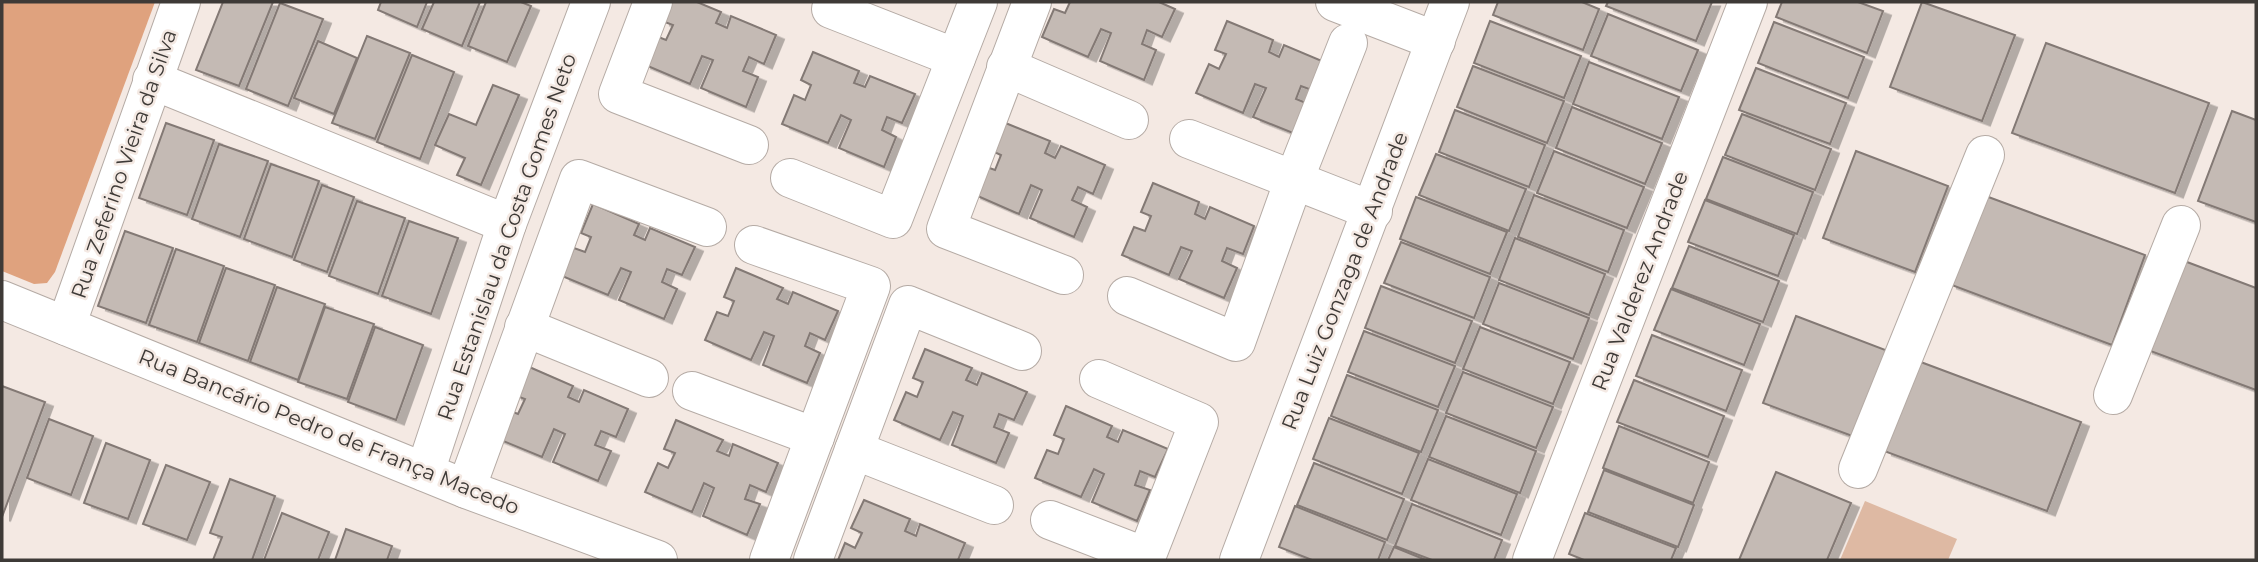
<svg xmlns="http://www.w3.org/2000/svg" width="2258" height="562" font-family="Montserrat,sans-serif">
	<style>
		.green { fill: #deb9a3 }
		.forest { fill: #dfa27e }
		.building { fill: #c4bab4; stroke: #837974; stroke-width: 2; filter: url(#shadow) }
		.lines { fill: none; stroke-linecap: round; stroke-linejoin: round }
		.minor-casing { stroke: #b5aba5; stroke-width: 40 }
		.minor { stroke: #fff; stroke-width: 38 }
		.labels { text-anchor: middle; stroke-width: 5; stroke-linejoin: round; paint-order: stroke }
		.street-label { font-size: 21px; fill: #3e3a37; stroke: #f4e9e3 }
	</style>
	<defs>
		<filter id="shadow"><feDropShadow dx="8" dy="4.5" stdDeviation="0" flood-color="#0004"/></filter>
	</defs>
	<rect width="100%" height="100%" fill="#f4e9e3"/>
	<!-- green -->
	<polygon class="green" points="1865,501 1957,539 1948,560 1840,560"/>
	<!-- forest -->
	<polygon class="forest" points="2,2 155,2 55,272 47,283 34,284 2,271"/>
	<!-- building -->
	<g class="building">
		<polygon points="223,2 273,2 239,86 196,70"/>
		<polygon points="381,2 427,2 417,27 378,10"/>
		<polygon points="434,2 480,2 462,46 422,29"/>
		<polygon points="486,2 521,2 531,6 507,62 468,46"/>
		<polygon points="670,2 697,2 721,12 716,23 727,28 731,16 776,35 764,64 749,57 743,71 758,77 746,107 701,88 713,60 702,56 690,84 643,64 656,36 666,40 673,25 662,21"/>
		<polygon points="1070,2 1159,2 1175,9 1162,37 1147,30 1142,44 1156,50 1144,80 1100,61 1111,33 1101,29 1088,57 1042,37 1054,9 1065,13"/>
		<polygon points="1498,2 1582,2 1599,9 1583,50 1493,15"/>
		<polygon points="1608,2 1712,2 1696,41 1606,6"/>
		<polygon points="1782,2 1858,2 1883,11 1867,53 1776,17"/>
		<polygon points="1922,2 2015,35 1982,121 1890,87"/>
		<polygon points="280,3 323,19 288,106 246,89"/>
		<polygon points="1608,14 1698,50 1681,91 1591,56"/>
		<polygon points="1227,21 1273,40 1269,52 1279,57 1284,45 1329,64 1317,92 1301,86 1296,99 1311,105 1298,135 1253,117 1266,88 1255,84 1243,113 1196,93 1209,64 1219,69 1226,54 1215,50"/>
		<polygon points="1490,21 1581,56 1564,98 1474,63"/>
		<polygon points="1774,22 1864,57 1848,98 1758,63"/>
		<polygon points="367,36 410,53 375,139 332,123"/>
		<polygon points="318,41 357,58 334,114 294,98"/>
		<polygon points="2046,43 2209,103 2175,193 2012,133"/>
		<polygon points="813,52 859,71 854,83 865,87 870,76 915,94 902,123 887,117 882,130 896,137 884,167 839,148 851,120 841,115 828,143 782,124 794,95 805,100 811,85 801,80"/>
		<polygon points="412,55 454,72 420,159 377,142"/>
		<polygon points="1589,62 1679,97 1662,139 1573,104"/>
		<polygon points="1473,66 1564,101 1547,143 1457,107"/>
		<polygon points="1756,68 1846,103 1830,144 1739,110"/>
		<polygon points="493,85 519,95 481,185 457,175 465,158 435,145 449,114 476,125"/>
		<polygon points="1572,107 1662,143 1645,184 1556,148"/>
		<polygon points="1455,110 1545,145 1529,187 1439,152"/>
		<polygon points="2232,111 2256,120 2256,222 2198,201"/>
		<polygon points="1742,114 1831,149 1815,190 1725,155"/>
		<polygon points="1003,122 1050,141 1045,153 1055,158 1061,146 1105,165 1093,194 1078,187 1072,200 1087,207 1074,237 1030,218 1042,190 1031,185 1019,214 973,194 984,166 995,170 1001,155 992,151"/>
		<polygon points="166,123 214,140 187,215 139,198"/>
		<polygon points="219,144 268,161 240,237 192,219"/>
		<polygon points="1554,151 1644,187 1627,228 1537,193"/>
		<polygon points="1856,151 1948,186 1915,272 1823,238"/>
		<polygon points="1436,154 1526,189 1509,231 1419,195"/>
		<polygon points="1723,157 1813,192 1797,234 1706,199"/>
		<polygon points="271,164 319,181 292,257 244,239"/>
		<polygon points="1153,183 1199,202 1195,214 1205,219 1210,207 1254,226 1243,254 1227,248 1222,261 1237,268 1224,298 1179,279 1192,251 1181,247 1169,275 1122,255 1134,227 1145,231 1151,216 1141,212"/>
		<polygon points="322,185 354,197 327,272 294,260"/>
		<polygon points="1534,195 1624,230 1608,272 1518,237"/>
		<polygon points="1983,195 2145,255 2112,345 1949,284"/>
		<polygon points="1416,197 1507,232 1490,274 1400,239"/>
		<polygon points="1705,200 1794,235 1778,276 1688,242"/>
		<polygon points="357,201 405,218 378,294 329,276"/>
		<polygon points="593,204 639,224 634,235 645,240 650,228 695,247 682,275 667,269 662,282 677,289 664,319 619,300 631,272 621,268 608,295 562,276 574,248 585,252 591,237 581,233"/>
		<polygon points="409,221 458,238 431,314 382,296"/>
		<polygon points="125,231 173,248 146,323 98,306"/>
		<polygon points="1515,238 1605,274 1589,315 1499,280"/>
		<polygon points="1401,242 1490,277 1474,318 1384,283"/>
		<polygon points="1689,246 1779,281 1763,322 1672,288"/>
		<polygon points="176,249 224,266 197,342 149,325"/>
		<polygon points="2179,259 2256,288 2256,390 2145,349"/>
		<polygon points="226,268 275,285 248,361 199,343"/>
		<polygon points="736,268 783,288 777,299 788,304 793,292 838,311 825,340 810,333 805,346 820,353 807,383 763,365 774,336 764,332 751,360 705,340 717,312 728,316 734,301 724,297"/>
		<polygon points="1499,283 1589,318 1573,359 1483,324"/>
		<polygon points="1381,286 1472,321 1455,363 1365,328"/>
		<polygon points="277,287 325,304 298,380 250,362"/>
		<polygon points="1671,289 1760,324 1744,365 1654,330"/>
		<polygon points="325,307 374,324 347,399 298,382"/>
		<polygon points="1796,316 1888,351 1855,437 1763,403"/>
		<polygon points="375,327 423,345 396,420 348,402"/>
		<polygon points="1480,327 1570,362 1553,404 1463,369"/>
		<polygon points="1364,331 1455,366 1438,407 1348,372"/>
		<polygon points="1652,335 1742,370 1726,411 1636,376"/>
		<polygon points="925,349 972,368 966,380 977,385 982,373 1027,392 1014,420 999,414 994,427 1009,433 996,463 952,445 963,416 953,412 940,440 894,420 906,392 917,397 923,382 913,378"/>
		<polygon points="1918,361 2081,422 2047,511 1884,451"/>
		<polygon points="527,366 573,386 568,397 579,402 584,390 628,409 616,437 601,431 595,445 611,451 598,481 553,462 565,434 554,429 542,457 496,438 508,410 518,414 525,399 514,395"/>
		<polygon points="1463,372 1553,407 1536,448 1446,413"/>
		<polygon points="1347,375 1438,410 1421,452 1331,416"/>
		<polygon points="1634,380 1724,416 1708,457 1617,422"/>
		<polygon points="2,386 45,402 2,517"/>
		<polygon points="1066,406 1112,426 1107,437 1118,442 1123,430 1168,449 1155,477 1140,471 1135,485 1150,490 1137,521 1092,502 1104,474 1094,469 1081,497 1035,478 1047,450 1058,454 1064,439 1054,435"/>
		<polygon points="1446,416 1536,451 1520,493 1429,457"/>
		<polygon points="1329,418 1419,453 1402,494 1313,459"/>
		<polygon points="49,419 93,436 71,495 27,478"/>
		<polygon points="676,420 723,440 717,451 729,456 733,444 778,463 766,492 750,485 745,499 760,504 747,535 703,516 714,488 704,483 692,512 645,492 658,463 668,468 675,453 664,449"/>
		<polygon points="1619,426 1709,462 1693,503 1603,468"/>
		<polygon points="106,443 150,460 128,519 84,503"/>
		<polygon points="1428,459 1517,494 1501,535 1411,500"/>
		<polygon points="1314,463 1404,499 1387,540 1297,505"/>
		<polygon points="166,465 210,482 187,540 143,524"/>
		<polygon points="1604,470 1694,505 1678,547 1588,512"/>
		<polygon points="1776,472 1851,503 1827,560 1739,560"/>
		<polygon points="230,479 275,496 252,560 213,560 222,537 210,533"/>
		<polygon points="864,500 910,519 905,531 916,536 920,524 965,543 958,560 838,560 845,543 855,548 862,533 851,528"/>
		<polygon points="1412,504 1502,540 1494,560 1432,560 1395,546"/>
		<polygon points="1295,506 1385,542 1378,560 1312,560 1279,547"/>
		<polygon points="282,513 329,532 318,560 264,560"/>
		<polygon points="1585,513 1676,548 1671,560 1584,560 1569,554"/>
		<polygon points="346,529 392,546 387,560 335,560"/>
		<polygon points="1394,547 1426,560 1388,560"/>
	</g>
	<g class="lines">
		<!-- minor casing -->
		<g class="minor-casing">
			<g id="minor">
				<polyline points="653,2 618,94 749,145"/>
				<polyline points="1032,2 946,229 1064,275"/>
				<polyline points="1335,2 1436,41"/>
				<polyline points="831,9 956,58"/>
				<polyline points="1006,67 1129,120"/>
				<polyline points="152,80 507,224"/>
				<polyline points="1189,139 1373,211"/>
				<polyline points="790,178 893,219 978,2"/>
				<polyline points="754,245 871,286 769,560"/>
				<polyline points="1127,296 1236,342 1294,180 1348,43"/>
				<polyline points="2,300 466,489 658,560"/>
				<polyline points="66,326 181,2"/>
				<polyline points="524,327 649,378"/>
				<polyline points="1099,379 1199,422 1145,560"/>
				<polyline points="692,391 815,437"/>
				<polyline points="2113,395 2181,225"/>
				<polyline points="854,450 994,505"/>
				<polyline points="1858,469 1985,155"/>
				<polyline points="425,472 507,224 591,2"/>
				<polyline points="466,489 579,179 707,227"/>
				<polyline points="1050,520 1146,557"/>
				<polyline points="813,560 908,305 1022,351"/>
				<polyline points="1239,560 1450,2"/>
				<polyline points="1532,560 1748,2"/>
			</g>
		</g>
		<!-- minor -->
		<use href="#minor" class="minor"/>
	</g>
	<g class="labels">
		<!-- street labels -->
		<g class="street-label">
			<text transform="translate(124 164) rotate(-71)" y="7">Rua Zeferino Vieira da Silva</text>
			<text transform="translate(507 237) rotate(-71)" y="7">Rua Estanislau da Costa Gomes Neto</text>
			<text transform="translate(1345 281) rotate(-69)" y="7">Rua Luiz Gonzaga de Andrade</text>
			<text transform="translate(1640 281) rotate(-69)" y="7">Rua Valderez Andrade</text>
			<text transform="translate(329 432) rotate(22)" y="7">Rua Bancário Pedro de França Macedo</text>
		</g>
	</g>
	<!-- border -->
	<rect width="2258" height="562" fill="none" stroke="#3e3a37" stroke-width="7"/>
</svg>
